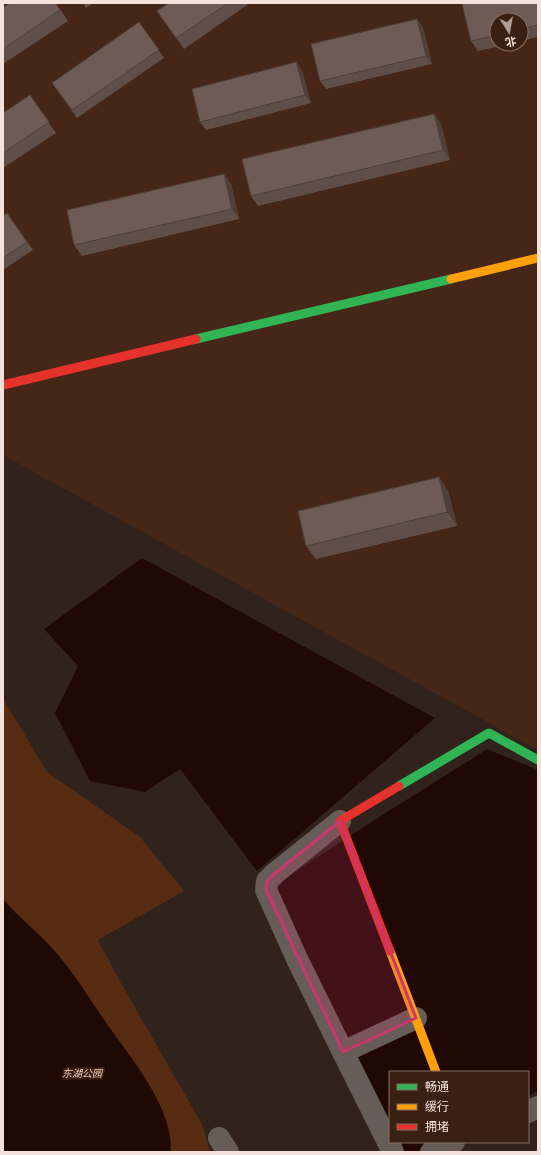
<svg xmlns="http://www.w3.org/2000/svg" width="541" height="1155" font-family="'Times New Roman','Noto Sans SC',serif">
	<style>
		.built { fill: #452617; fill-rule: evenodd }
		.green { fill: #572c13 }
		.water { fill: #210903 }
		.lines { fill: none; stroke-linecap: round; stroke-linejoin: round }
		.street { stroke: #675d58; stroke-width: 22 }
		.fast { stroke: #30b455; stroke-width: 9 }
		.slow { stroke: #ff9f0a; stroke-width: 9 }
		.jam { stroke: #e5322d; stroke-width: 9 }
		.wall { fill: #5f4f48 }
		.shaded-wall { fill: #4d403b }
		.building { fill: #6e5c54; stroke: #4d403b }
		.marked { fill: #ca366e; fill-opacity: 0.2; stroke: #ca366e; stroke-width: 3; stroke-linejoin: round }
		.labels { text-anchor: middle; stroke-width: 4; stroke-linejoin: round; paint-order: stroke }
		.park-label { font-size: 10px; font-style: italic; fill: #f3d0bf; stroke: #3a2013 }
	</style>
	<rect width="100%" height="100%" fill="#31231c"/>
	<!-- built -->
	<path class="built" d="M3,3H538V750L3,455ZM497,20H521V44H497Z"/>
	<!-- green -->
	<polygon class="green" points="3,690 4,700 47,772 140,837 184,891 98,940 118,978 161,1053 202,1124 210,1152 3,1152"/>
	<!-- water -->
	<g class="water">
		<polygon points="142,558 435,718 257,871 180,769 145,792 90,781 55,713 78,666 44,629"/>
		<path d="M487,749L538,770V1090L528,1097V1072H390V1137L277,890C281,878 315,859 327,851C380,816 434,783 487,749Z"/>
		<path d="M3,899C18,917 37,931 53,949C72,970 87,995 103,1018C126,1052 164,1095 170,1137C171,1142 170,1147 171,1152H3Z"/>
		<polygon points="392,1142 442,1142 420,1152 397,1152"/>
	</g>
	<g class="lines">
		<!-- street -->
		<g class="street">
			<polyline points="340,821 274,874 267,881 266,890 298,961 343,1052 416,1018"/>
			<polyline points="343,1052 393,1152"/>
			<polyline points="528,1112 538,1107"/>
			<polyline points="219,1138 228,1152"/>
			<polyline points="431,1152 454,1142"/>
		</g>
		<!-- fast -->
		<g class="fast">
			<polyline points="196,339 451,279"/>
			<polyline points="399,786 489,733 538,760"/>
		</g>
		<!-- slow -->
		<g class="slow">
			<polyline points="451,279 538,258"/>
			<polyline points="390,951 436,1072"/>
		</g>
		<!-- jam -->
		<g class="jam">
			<polyline points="3,385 196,339"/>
			<polyline points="390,951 340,821 399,786"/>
		</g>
	</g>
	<!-- wall -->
	<g class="wall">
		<polygon points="56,3 68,21 3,64 3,8"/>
		<polygon points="83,3 94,3 86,8"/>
		<polygon points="169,3 250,3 184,49 157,11"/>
		<polygon points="465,3 538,3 538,37 521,41 521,20 497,20 497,44 509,44 478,51 471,41 462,4"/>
		<polygon points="417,19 423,28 432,64 326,89 320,81"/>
		<polygon points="139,22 164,58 77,118 52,83"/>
		<polygon points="296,62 302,71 311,103 206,130 200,122"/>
		<polygon points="30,95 56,133 3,168 3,113"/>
		<polygon points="434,114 441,124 450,160 258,206 251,196"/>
		<polygon points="231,184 239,219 82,256 74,245"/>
		<polygon points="7,213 33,250 3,270 3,216"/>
		<polygon points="448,491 457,526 316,559 306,546"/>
	</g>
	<!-- shaded-wall -->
	<g class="shaded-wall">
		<polygon points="417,19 423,28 432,64 426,56"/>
		<polygon points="296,62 302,71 311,103 305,95"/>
		<polygon points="434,114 441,124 450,160 443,150"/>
		<polygon points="224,174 231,184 239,219 232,209"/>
		<polygon points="439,477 448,491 457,526 447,512"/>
	</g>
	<!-- building -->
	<g class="building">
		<polygon points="10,3 55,3 60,10 3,49 3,8"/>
		<polygon points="169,3 228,3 176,38 157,11"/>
		<polygon points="465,3 538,3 538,25 521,29 521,20 497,20 497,35 471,41 462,4"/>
		<polygon points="417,19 426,56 320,81 311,44"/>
		<polygon points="139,22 159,50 72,110 52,83"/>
		<polygon points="296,62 305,95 200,122 192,89"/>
		<polygon points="30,95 49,122 3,153 3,113"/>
		<polygon points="434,114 443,150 251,196 242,159"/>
		<polygon points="224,174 232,209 74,245 67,210"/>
		<polygon points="7,213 27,242 3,258 3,216"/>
		<polygon points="439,477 447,512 306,546 298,511"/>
	</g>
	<!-- marked area -->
	<path class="marked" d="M340,821L416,1018L343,1052L266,890L267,881L274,874Z"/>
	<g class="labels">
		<!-- park labels -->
		<g class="park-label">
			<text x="82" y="1077">东湖公园</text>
		</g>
	</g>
	<!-- border -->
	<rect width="541" height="1155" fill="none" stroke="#f4e2da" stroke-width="8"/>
	<!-- legend -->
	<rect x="389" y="1071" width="140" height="72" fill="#3a2013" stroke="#846e63"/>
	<rect x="397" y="1084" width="20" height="6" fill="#30b455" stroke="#846e63"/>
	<text x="425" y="1091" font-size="12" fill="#f4e2da">畅通</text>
	<rect x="397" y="1104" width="20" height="6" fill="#ff9f0a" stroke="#846e63"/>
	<text x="425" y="1111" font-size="12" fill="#f4e2da">缓行</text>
	<rect x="397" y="1124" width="20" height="6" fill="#e5322d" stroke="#846e63"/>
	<text x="425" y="1131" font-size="12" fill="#f4e2da">拥堵</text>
	<!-- north arrow -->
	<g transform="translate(509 32) rotate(169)"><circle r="19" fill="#3a2013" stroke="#846e63"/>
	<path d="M0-3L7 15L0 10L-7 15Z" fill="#b09f98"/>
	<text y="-6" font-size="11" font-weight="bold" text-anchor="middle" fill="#f4e2da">北</text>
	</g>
</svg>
